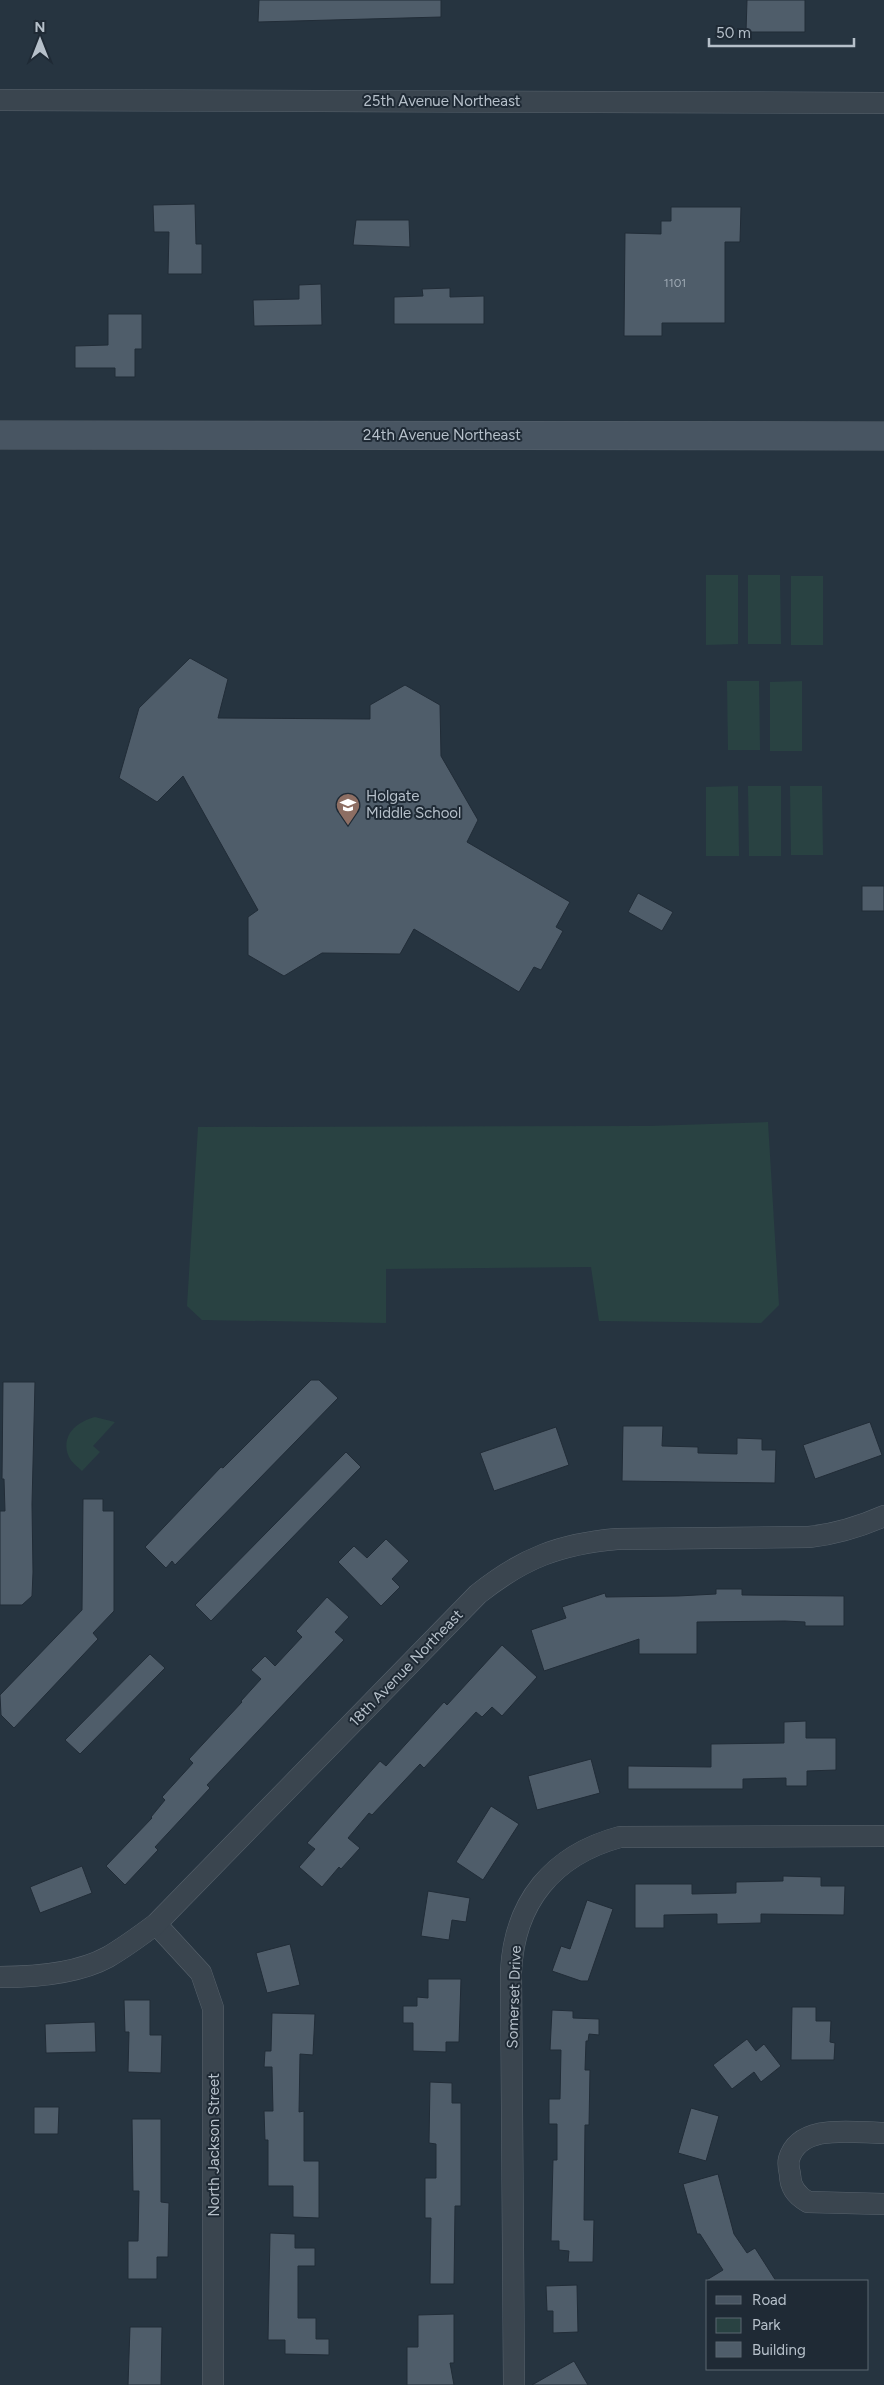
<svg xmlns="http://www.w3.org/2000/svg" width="884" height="2385" font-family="Figtree,sans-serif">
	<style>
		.green { fill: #294242 }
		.building { fill: #4f5d6a; stroke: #212c37 }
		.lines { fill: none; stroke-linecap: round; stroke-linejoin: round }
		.minor-casing { stroke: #58636d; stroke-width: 22 }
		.secondary-casing { stroke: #58636d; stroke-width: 29 }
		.minor { stroke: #3a454f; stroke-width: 21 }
		.secondary { stroke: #485562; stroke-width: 28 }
		.labels { text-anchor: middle; stroke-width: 4; stroke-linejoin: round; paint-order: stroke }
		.number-label { font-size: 12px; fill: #9ca7b2 }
		.street-label { font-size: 15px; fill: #b6c0ca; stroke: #1f2a35 }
		.poi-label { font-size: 15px; fill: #b6c0ca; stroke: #1f2a35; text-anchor: start }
	</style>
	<rect width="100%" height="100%" fill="#263440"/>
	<!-- green -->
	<g class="green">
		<polygon points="706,575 738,575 738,644 706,645"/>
		<polygon points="748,575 780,575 781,644 748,644"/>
		<rect x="791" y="576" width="32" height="69"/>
		<polygon points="727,681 759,681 760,750 728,750"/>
		<polygon points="802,681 802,751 770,751 770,682"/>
		<polygon points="738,786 739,856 706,856 706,787"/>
		<polygon points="748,786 781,786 781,856 749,856"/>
		<polygon points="790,786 822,786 823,855 791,855"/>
		<polygon points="768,1122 779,1305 761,1323 599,1321 591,1267 386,1269 386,1323 202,1320 187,1306 198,1127 649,1126"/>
		<path d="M95,1417L115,1422L93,1446L100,1452L82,1471C78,1467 71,1462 69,1457C60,1436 76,1422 95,1417Z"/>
	</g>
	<!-- building -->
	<g class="building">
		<polygon points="259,0 441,0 441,17 258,22"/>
		<polygon points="747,0 805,0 805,32 746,32"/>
		<polygon points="195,204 196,244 202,244 202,274 168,274 169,232 154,232 153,205"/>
		<polygon points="671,207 741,207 740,242 725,242 725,323 662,323 662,336 624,336 625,233 661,234 661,221 671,221"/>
		<polygon points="356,220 409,220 410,247 353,245"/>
		<polygon points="321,284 322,325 254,326 253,300 299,299 299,285"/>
		<polygon points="450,288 450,297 484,296 484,324 394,324 394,297 423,296 422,289"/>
		<polygon points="108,314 142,314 142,349 135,349 135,377 115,377 115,368 75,368 75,346 108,345"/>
		<polygon points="190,658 228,679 218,718 370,719 370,705 405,685 440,705 441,756 478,820 467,842 570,902 556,927 563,931 541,970 534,967 519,992 414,929 400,954 322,953 284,976 248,955 248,917 258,910 183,776 157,802 119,778 139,708"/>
		<rect x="862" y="886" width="22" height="25"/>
		<polygon points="638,893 673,912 662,931 628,912"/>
		<polygon points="311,1380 319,1380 338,1398 175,1565 172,1561 166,1568 145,1547 221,1467 223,1468"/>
		<polygon points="3,1382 35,1382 32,1504 33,1572 32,1596 22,1605 0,1605 0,1511 5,1511 4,1479 2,1479"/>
		<polygon points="870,1422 882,1455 815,1479 803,1445"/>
		<polygon points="623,1426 663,1426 662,1446 698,1447 698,1453 737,1454 737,1438 762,1439 762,1450 776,1450 775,1483 622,1481"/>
		<polygon points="556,1427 569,1465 494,1491 480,1453"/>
		<polygon points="346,1452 361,1467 211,1621 195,1605"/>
		<polygon points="83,1499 103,1499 103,1511 114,1511 114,1611 93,1633 98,1639 14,1728 1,1715 0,1695 82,1610"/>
		<polygon points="386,1539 409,1561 392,1579 400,1587 381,1606 338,1562 354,1546 367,1558"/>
		<polygon points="716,1589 742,1589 742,1595 844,1596 844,1626 805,1626 805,1622 785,1621 697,1622 697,1654 639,1654 639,1639 544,1671 531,1630 566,1618 562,1607 605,1593 606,1597 678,1596 716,1594"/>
		<polygon points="327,1597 349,1617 335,1632 344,1640 207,1785 210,1788 155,1847 158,1850 125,1885 106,1866 152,1818 151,1817 165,1800 162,1797 193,1763 189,1759 242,1702 241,1701 261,1679 251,1670 265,1656 275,1666 302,1637 296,1631"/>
		<polygon points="502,1645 537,1677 502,1716 492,1707 482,1717 476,1712 424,1768 420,1764 372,1815 369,1813 348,1838 360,1848 341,1869 339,1867 322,1887 299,1867 315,1849 307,1843 380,1761 386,1766 444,1702 447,1705"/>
		<polygon points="150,1654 165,1668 80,1754 65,1740"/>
		<polygon points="806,1721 806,1738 836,1738 836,1770 807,1771 807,1786 786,1786 786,1778 743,1779 743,1789 628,1789 628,1766 711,1767 711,1744 784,1743 784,1722"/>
		<polygon points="591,1759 600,1793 537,1810 528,1776"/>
		<polygon points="491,1806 519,1824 483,1880 456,1862"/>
		<polygon points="82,1866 92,1893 40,1913 30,1887"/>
		<polygon points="783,1876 821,1877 821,1886 845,1886 844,1915 761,1914 761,1923 717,1924 717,1914 664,1915 664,1928 635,1928 635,1884 692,1884 692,1894 736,1893 736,1882 783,1881"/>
		<polygon points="428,1891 470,1898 466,1922 452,1920 449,1940 421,1936"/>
		<polygon points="587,1900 613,1909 588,1981 581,1981 552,1971 561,1946 570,1949"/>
		<polygon points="290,1944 300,1985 267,1993 256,1953"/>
		<polygon points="428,1979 461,1979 459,2042 446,2042 446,2052 413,2051 413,2023 403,2023 403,2006 417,2006 417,1997 428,1998"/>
		<polygon points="124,2000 150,2000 150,2035 162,2035 161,2073 128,2072 129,2032 125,2032"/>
		<polygon points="792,2007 816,2007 816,2021 831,2021 830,2042 835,2043 834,2060 791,2060"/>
		<polygon points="552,2010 573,2011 573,2018 599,2019 599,2035 589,2034 588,2041 586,2041 585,2070 590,2070 589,2125 585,2125 584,2220 594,2220 593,2262 568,2262 569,2251 559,2250 559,2241 551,2241 553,2160 557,2160 557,2124 549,2124 549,2099 560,2099 561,2050 550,2050"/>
		<polygon points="272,2013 315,2014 313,2055 300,2054 299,2112 304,2111 304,2161 319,2161 319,2218 293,2217 293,2186 268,2186 268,2140 265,2140 264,2111 273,2111 272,2067 264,2067 265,2051 271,2051"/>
		<polygon points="95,2022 96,2052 46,2053 45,2024"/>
		<polygon points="747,2039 756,2051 764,2044 781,2066 761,2082 754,2072 732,2089 713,2065"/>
		<polygon points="430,2082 452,2083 452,2103 461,2103 461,2206 455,2206 454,2284 430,2284 431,2218 425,2218 425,2178 436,2178 436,2144 429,2143"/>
		<polygon points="34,2107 59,2107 58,2134 34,2134"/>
		<polygon points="691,2108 719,2116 706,2161 678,2153"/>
		<polygon points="132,2119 161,2119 161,2202 169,2203 168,2257 157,2257 157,2279 128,2279 128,2241 138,2241 139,2191 133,2191"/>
		<polygon points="718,2174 734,2234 747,2253 755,2248 776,2281 705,2281 723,2270 700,2234 697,2234 683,2184"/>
		<polygon points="270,2233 295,2234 295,2248 315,2248 315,2266 298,2266 298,2318 316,2318 316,2339 329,2339 329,2355 285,2354 285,2340 268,2340"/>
		<polygon points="577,2285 578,2332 553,2333 553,2311 547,2311 546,2286"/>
		<polygon points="454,2314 454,2363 450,2363 454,2385 407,2385 407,2347 418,2347 418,2315"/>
		<polygon points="130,2327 162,2327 161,2385 128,2385"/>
		<polygon points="574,2361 588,2385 532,2385"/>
	</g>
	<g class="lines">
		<!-- minor casing -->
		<g class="minor-casing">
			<g id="minor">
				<polyline points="0,100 884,103"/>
				<polyline points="156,1924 201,1973 213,2008 213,2385"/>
				<path d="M0,1977C35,1977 77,1974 108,1957C125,1947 140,1936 156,1924L478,1594C523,1558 560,1544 617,1539L809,1537C836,1534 859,1527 884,1516"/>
				<path d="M884,2133C855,2133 800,2122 789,2159C788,2163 789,2170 790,2174C790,2187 797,2196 808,2202L884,2204"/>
				<path d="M514,2385L511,1972C514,1902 553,1855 620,1837L884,1836"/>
			</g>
		</g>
		<!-- secondary casing -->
		<g class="secondary-casing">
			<polyline id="secondary" points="0,435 884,436"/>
		</g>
		<!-- minor -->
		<use href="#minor" class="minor"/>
		<!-- secondary -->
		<use href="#secondary" class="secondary"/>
	</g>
	<!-- icons -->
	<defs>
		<g id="school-pin" transform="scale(1.25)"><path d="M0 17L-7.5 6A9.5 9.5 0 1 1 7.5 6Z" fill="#8d6e63" stroke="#1f2a35"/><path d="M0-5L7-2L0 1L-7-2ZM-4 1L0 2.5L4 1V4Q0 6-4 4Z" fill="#fff"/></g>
	</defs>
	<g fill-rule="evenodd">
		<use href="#school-pin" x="348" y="805"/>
	</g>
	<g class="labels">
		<!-- number labels -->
		<g class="number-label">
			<text x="675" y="287">1101</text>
		</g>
		<!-- street labels -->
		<g class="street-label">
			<text x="442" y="106">25th Avenue Northeast</text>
			<text x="442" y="440">24th Avenue Northeast</text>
			<text transform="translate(406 1668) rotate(-46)" y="5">18th Avenue Northeast</text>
			<text transform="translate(514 1997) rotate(-88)" y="5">Somerset Drive</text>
			<text transform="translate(214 2145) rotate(-90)" y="5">North Jackson Street</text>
		</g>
		<!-- poi labels -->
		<g class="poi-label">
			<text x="366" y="801">Holgate<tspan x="366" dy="17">Middle School</tspan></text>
		</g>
	</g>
	<!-- legend -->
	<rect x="706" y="2280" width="162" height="90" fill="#1f2a35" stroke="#5b6671"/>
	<rect x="716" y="2296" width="25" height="8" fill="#485562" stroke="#5b6671"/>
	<text x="752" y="2305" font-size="15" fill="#b6c0ca">Road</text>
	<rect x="716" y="2318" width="25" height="15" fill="#294242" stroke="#5b6671"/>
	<text x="752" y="2330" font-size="15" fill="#b6c0ca">Park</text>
	<rect x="716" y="2342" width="25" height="15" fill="#4f5d6a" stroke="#5b6671"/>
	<text x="752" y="2355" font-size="15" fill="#b6c0ca">Building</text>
	<!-- north arrow -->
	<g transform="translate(40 40)" stroke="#1f2a35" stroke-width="4" paint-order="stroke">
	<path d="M0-4L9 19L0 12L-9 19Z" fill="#b6c0ca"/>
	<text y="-8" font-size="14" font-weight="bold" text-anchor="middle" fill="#b6c0ca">N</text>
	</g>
	<!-- scale -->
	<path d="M709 38v8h145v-8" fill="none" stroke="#b6c0ca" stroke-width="2.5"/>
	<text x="716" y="38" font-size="15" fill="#b6c0ca" stroke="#1f2a35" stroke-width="4" paint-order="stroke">50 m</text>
</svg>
